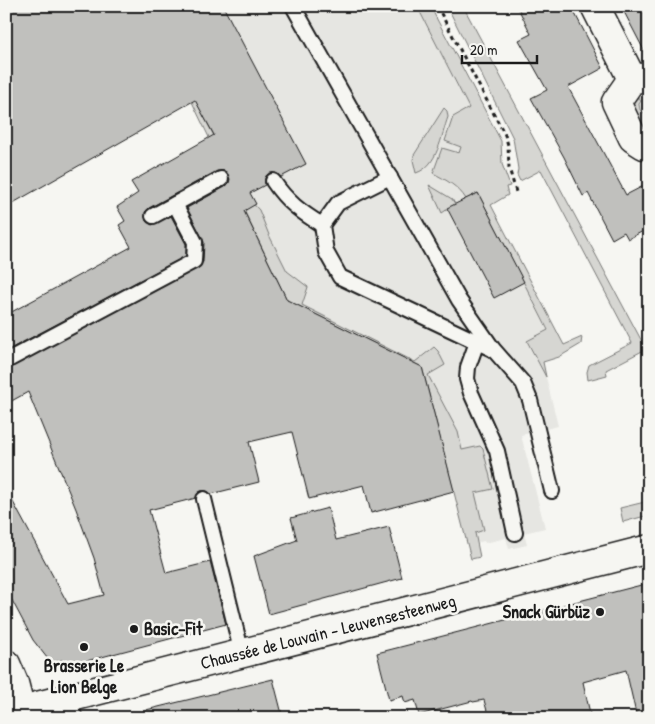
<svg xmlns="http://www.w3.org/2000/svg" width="655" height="724" font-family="'Patrick Hand',sans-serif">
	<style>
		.built { fill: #e6e6e2 }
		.green { fill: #d6d6d2; stroke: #797977 }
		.building { fill: #c0c0bd; stroke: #1c1c1c }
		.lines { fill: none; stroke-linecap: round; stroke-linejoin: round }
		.service-casing { stroke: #1c1c1c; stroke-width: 18 }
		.minor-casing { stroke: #1c1c1c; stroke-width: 31 }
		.primary-casing { stroke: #1c1c1c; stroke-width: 31 }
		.path { stroke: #1c1c1c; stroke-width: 3; stroke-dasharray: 4 4; stroke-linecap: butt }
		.service { stroke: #f6f6f2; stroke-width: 14 }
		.minor { stroke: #f6f6f2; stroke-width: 28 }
		.primary { stroke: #f6f6f2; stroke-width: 28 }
		.poi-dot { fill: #1c1c1c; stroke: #f6f6f2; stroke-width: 2 }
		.labels { text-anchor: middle; stroke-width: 5; stroke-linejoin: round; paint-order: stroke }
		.poi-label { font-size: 18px; font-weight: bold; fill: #1c1c1c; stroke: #f6f6f2; text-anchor: end }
		.street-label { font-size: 18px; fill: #1c1c1c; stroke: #f6f6f2 }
	</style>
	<rect width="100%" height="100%" fill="#f6f6f2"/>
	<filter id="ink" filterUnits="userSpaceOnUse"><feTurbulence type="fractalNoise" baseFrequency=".02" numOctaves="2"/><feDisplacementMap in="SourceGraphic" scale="10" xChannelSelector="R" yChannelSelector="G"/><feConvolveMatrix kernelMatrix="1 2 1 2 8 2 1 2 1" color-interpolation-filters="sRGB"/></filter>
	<g filter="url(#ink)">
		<!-- built -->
		<polygon class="built" points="140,6 417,6 506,180 478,193 548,331 527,341 546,377 558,426 521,435 545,528 524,533 527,545 509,549 506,538 485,543 484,541 467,545 422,367 287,300 192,101"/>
		<!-- green -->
		<g class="green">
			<polygon points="146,6 245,195 259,210 269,235 287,271 308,287 302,305 415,362 434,347 438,351 445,365 428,375 458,432 462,450 480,446 483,449 493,489 475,493 484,530 475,533 480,557 471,559 422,367 287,300"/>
			<path d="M417,6H430L501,141L502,164L510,186L506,187L508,195L491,205L564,345L582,337L581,344L559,357L543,362L546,377L527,341L548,330L478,193L466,199C458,186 446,180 433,173L442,148L459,153L461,147L445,141L453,117L469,108Z"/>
			<polygon points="447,6 463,6 646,349 606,370 607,375 588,380 587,372 589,365 632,343 541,170 520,181 517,175 518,169 513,138"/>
			<polygon points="639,97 641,101 639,104 640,110 644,113 649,113 649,134 645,135 631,102"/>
			<path d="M444,108L447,111L448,117C441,136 438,166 416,173L413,160L414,155Z"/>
			<polygon points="429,185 452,199 455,204 442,213"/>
			<polygon points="649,501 649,515 623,522 620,508"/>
		</g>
		<!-- building -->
		<g class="building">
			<polygon points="6,6 223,6 306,164 281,177 276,173 268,174 265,178 265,185 250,193 256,204 244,211 287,300 422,367 454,491 371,513 364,485 309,499 292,432 249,442 259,482 211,494 207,491 201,491 198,493 196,498 149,510 166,573 210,562 226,624 64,667 62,660 51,663 33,640 6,589 6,489 68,604 104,595 94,558 76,509 28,392 6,404 6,370 198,268 203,262 204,242 187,208 225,187 229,183 230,179 225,171 217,171 149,208 145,212 146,221 152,225 171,216 186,244 186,256 6,351 6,315 131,247 119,225 125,221 117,207 138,193 131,182 214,135 195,100 6,207"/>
			<polygon points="517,6 571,6 603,68 568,87 626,195 649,183 649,228 628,239 624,232 612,239 588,193 583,196 564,157 531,98 547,90 519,40 531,34"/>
			<polygon points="621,6 649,6 649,60"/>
			<polygon points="478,193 524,282 494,298 447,208"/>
			<polygon points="328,508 336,540 389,527 402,578 269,614 254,556 297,540 291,518"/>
			<polygon points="649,583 649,718 637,718 626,670 583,682 591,718 489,718 484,700 473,702 472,701 419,715 415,700 405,703 403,696 389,700 377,653"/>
			<polygon points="273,679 283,718 147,718 146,710"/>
		</g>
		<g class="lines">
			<!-- service casing -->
			<g class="service-casing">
				<g id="service">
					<polyline points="293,6 459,300 493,349 523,383 530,400 552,491"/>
					<polyline points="390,177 338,203 322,225 326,252 340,277 492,349"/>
					<path d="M273,181C287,202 301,212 322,225"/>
					<polyline points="153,216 221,179"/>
					<polyline points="477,342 468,367 467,379 471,393 497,451 515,533"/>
					<polyline points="6,361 194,261 195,242 175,204"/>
					<polyline points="204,499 242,654"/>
				</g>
			</g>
			<!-- minor casing -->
			<g class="minor-casing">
				<g id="minor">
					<polyline points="595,6 632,79"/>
					<polyline points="649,77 632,79 616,102 633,138 644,145 649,143"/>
					<polyline points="6,664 14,683 21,710"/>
					<polyline points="55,702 68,718"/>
				</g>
			</g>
			<!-- primary casing -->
			<g class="primary-casing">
				<polyline id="primary" points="6,714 649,549"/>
			</g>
			<!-- path -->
			<polyline class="path" points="437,6 505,135 508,145 509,168 516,192"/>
			<!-- service -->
			<use href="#service" class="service"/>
			<!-- minor -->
			<use href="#minor" class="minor"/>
			<!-- primary -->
			<use href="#primary" class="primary"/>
		</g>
	</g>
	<!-- markers -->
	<g class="poi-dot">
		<circle cx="600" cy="612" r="5"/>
		<circle cx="134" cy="629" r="5"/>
		<circle cx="84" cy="647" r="5"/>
	</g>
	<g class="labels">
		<!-- poi labels -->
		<g class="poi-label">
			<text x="590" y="618">Snack Gürbüz</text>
			<text x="144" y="635" text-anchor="start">Basic-Fit</text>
			<text x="84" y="672" text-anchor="middle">Brasserie Le<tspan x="84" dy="21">Lion Belge</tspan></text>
		</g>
		<!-- street labels -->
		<g class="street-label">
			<text transform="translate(328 632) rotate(-14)" y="6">Chaussée de Louvain - Leuvensesteenweg</text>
		</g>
	</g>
	<!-- margin -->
	<rect width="655" height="724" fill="none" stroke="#f6f6f2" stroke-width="25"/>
	<rect x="12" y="12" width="630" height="699" fill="none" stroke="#1c1c1c" stroke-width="2" filter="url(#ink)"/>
	<!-- scale -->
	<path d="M462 55v8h75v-8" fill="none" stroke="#1c1c1c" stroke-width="2.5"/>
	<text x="470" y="55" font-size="15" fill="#1c1c1c" stroke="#f6f6f2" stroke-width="4" paint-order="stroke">20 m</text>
</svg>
